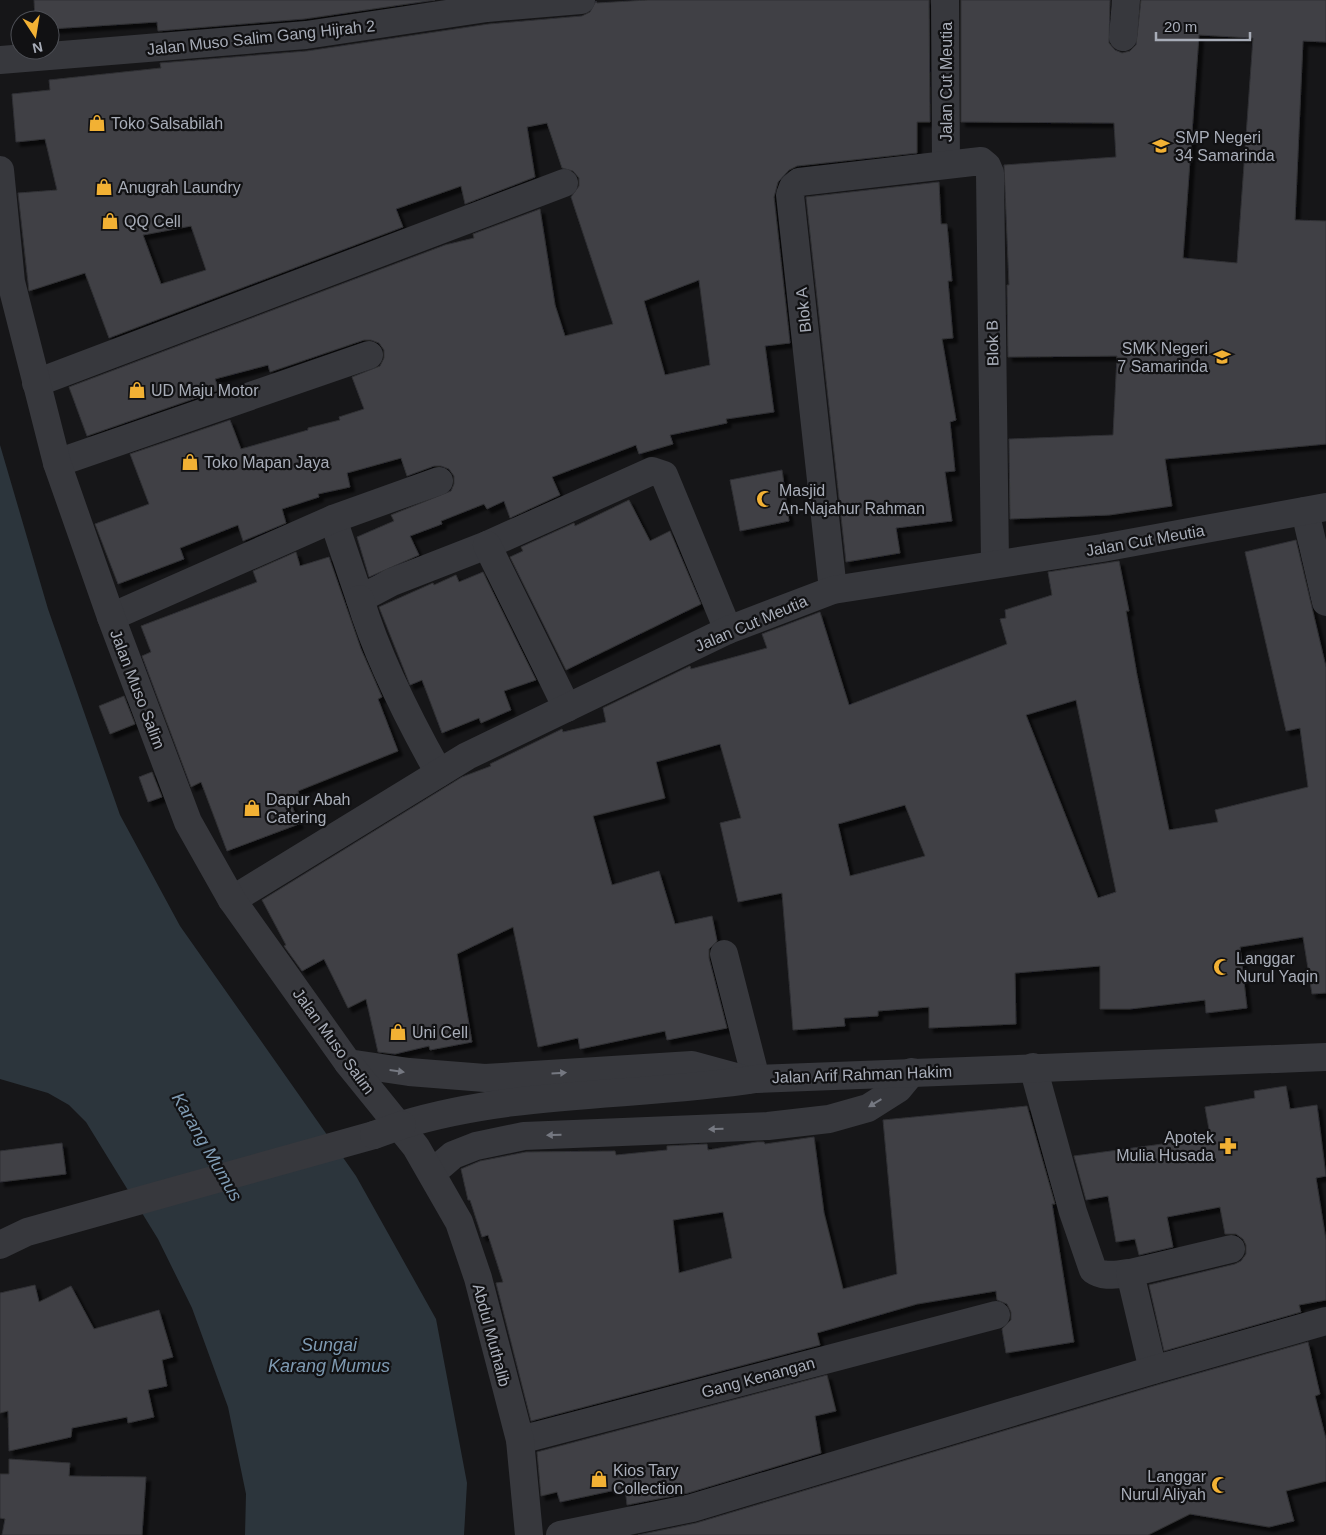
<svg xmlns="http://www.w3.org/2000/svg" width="1326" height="1535" font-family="Helvetica,sans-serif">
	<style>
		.water { fill: #2c353c }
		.building { fill: #404145; stroke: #303034; fill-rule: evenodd; filter: url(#shadow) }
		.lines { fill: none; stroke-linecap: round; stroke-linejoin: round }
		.minor { stroke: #37383d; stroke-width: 28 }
		.tertiary { stroke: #37383d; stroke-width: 28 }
		.tertiary-bridge { stroke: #37383d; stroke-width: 28 }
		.oneway { fill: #757881 }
		.labels { text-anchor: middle; stroke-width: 4.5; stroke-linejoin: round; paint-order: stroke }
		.street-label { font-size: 16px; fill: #a8adb8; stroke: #111113 }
		.poi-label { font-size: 16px; fill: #a8adb8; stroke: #111113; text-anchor: start }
		.water-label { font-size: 18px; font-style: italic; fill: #7f9bb3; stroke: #111113 }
	</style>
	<defs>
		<filter id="shadow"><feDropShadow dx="4.5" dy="4.5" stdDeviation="1" flood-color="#0009"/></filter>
	</defs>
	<rect width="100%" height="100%" fill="#161618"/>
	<!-- water -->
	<polygon class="water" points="0,445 48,609 120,815 180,926 356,1176 436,1319 467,1483 464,1535 245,1535 246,1494 228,1407 192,1308 158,1239 86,1122 69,1105 48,1093 0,1079"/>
	<!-- building -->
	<g class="building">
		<polygon points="34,0 435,0 304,19 158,31 157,22 50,29 50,20 35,20"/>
		<path d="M648,0H929L930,122H917V153L797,166L789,170L778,182L774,197L790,343L765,346L774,412L726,419L727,423L670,435L673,444L639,454L636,445L552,477L560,495L510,518L504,501L487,509L484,504L441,521L442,524L410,536L419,555L369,577L357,537L394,521L391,515L451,491L454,484V476L449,469L441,466H434L407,476L401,458L347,473L350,487L318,494L319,497L282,509L286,523L243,541L238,525L180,548L184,559L118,584L95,524L149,504L130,454L230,420L241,449L308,430V428L340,420L339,417L364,409L352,377L380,366L384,358V350L379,343L371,340H364L270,372L268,365L215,379L219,390L87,436L69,387L445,245L474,238L473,234L540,209L555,305L565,336L613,324L571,197L579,186V178L573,171L562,168L547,123L527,127L535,177L465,204L461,186L396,209L403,227L109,338L85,273L29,291L18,193L57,190L45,139L16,142L12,94L50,90L49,80L161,68L160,63L307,51L489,24L582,16L590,12L596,1L597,3ZM191,226L206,270L161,284L143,235ZM699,280L710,365L665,375L644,301Z"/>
		<path d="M961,0H1110L1109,43L1115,50L1122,53L1130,51L1136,45L1141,0H1326V42L1303,41L1295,220L1326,221V444L1165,459L1172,506L1109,515L1010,519L1009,439L1113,435L1117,356L1008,357L1007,285H1009L1004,165L1116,157L1114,123L961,122ZM1199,35L1253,38L1237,263L1183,258Z"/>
		<polygon points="939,182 941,224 947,224 952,281 948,281 953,338 942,339 956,420 950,422 955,471 945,472 952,521 896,528 900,553 846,562 806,197"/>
		<polygon points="782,470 789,521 740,531 730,480"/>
		<polygon points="629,500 650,541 670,531 701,604 566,670 510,557 523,551 521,547 574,523 575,526"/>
		<path d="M1296,540L1326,667V993L1312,994L1303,937L1240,947L1247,1008L1206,1013L1205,1000L1130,1009H1100V966L1015,973L1016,1024L929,1028V1007L878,1011V1016L844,1018L845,1026L793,1030L782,893L738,902L720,823L741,818L720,744L656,762L665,798L593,816L612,885L659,871L675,924L712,916L717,941L709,949V958L727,1028L667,1040L665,1031L580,1049L578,1038L538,1047L513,927L457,954L472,1042L430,1050L429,1046L395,1054L378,1052L366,999L348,1008L324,959L302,971L284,946L286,945L262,900L462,777L491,766L490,764L562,729L563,732L606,722L603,708L690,666L691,669L767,648L762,634L820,612L849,705L1007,644L1000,619L1006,618L1005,610L1052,595L1048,572L1119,561L1129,611H1126L1137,675L1169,830L1218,822L1215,810L1308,787L1300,728L1286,731L1245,552ZM1076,700L1116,892L1098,898L1026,715ZM905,805L925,856L850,876L838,824Z"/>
		<polygon points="296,552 300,566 329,557 361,649 382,697 378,699 398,751 298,791 299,795 289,798 299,824 227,851 201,782 191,787 142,656 151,652 141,626 257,582 253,571"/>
		<polygon points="483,572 536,680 504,691 511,710 481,723 479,718 442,733 422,680 410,685 379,607 433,583 434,585 456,575 459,582"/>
		<polygon points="124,696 135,724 110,734 99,706"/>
		<polygon points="152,772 162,797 148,802 139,777"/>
		<polygon points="1286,1086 1290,1109 1317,1105 1326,1176 1316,1178 1326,1240 1326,1300 1299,1305 1301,1312 1164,1351 1149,1285 1235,1264 1241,1261 1246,1254 1246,1245 1243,1239 1236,1234 1225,1234 1220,1207 1167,1217 1173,1247 1139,1255 1135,1239 1116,1242 1108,1196 1086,1200 1074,1156 1177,1142 1210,1135 1205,1107 1255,1098 1254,1091"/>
		<path d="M1027,1106L1055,1204H1052L1074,1342L1006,1353L1002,1329L1011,1320V1312L1007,1304L997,1300L996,1291L917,1304L817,1333L820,1345L531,1421L496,1283L503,1282L488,1235L482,1237L470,1200H468L461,1169L480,1161L526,1152L615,1151L616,1155L667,1150V1146L707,1144L708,1150L757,1142H764L765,1144L814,1137L824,1213L843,1289L897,1274L883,1120ZM723,1212L732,1258L679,1273L673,1220Z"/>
		<polygon points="62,1143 66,1174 0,1182 0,1151"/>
		<polygon points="35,1285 39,1302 71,1286 94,1329 159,1310 173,1357 162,1360 167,1386 148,1390 154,1417 128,1423 127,1417 72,1428 71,1437 9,1451 8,1411 0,1413 0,1293"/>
		<polygon points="1308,1342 1320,1394 1315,1396 1326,1439 1326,1481 1286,1491 1294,1521 1269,1527 1190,1514 1148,1535 638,1535 696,1523 1157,1385"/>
		<polygon points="827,1375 836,1411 815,1416 821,1453 688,1493 627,1505 625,1488 560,1502 557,1492 541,1496 537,1452"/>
		<polygon points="9,1459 70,1463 69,1476 146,1477 142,1535 2,1535 5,1519 0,1518 0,1474 9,1474"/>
	</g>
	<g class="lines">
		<!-- minor -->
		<g class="minor">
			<polyline points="945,0 946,164"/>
			<polyline points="1123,37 1126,0"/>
			<polyline points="0,60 306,35 487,8 581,0"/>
			<polyline points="36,383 564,183"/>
			<polyline points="57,463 369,355"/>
			<polyline points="1305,511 1326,602"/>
			<polyline points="333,519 360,599 392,582 487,545 652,471 664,475 728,630"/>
			<polyline points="487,545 567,708"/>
			<polyline points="833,590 790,195 793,187 799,182 981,161 987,166 990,173 995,563"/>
			<path d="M360,599C378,659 408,718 439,773"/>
			<polyline points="111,617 333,519 439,481"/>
			<polyline points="232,900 467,756 728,630 833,590 1102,548 1326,507"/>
			<polyline points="724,954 756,1079"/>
			<polyline points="348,1063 409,1072 485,1078 692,1065 747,1080"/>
			<path d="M1033,1067L1073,1212L1093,1270C1104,1278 1117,1274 1130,1273"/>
			<polyline points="432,1173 453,1155 476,1146 524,1136 768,1126 829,1119 868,1108 898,1089 912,1072"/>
			<polyline points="1153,1370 1130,1273 1231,1249"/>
			<polyline points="520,1440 996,1315"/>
			<polyline points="560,1535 692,1508 1153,1370 1326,1321"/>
		</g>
		<!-- tertiary -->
		<g class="tertiary">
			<polyline points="0,170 11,282 57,463 111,617 188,822 232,900 348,1063 416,1147 459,1222 478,1278 520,1440 529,1535"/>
			<path d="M402,1125C516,1090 639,1097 756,1079L1326,1057"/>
			<polyline points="0,1245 27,1232 374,1135"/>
		</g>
		<!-- tertiary-bridge -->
		<polyline class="tertiary-bridge" points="374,1135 402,1125"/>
	</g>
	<!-- one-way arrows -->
	<defs><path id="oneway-solid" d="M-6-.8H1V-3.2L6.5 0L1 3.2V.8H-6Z" transform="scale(1.25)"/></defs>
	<g class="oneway">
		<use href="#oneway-solid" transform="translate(397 1071) rotate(8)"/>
		<use href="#oneway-solid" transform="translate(559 1073) rotate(-4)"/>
		<use href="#oneway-solid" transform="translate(875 1103) rotate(149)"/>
		<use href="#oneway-solid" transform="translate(716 1129) rotate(178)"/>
		<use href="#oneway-solid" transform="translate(554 1135) rotate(179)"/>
	</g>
	<!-- icons -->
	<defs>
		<g id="shop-bare" transform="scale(1.35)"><path d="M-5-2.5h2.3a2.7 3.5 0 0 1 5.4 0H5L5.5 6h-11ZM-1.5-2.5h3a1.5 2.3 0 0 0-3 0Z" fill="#f2b134" stroke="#111113" stroke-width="2.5" paint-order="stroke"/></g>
		<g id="school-bare" transform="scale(1.35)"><path d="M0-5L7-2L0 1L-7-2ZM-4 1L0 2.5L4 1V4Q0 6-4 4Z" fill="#f2b134" stroke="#111113" stroke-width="2.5" paint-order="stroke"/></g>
		<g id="mosque-bare" transform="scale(1.35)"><path d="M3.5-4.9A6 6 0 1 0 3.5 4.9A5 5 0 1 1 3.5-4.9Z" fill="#f2b134" stroke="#111113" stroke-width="2.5" paint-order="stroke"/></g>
		<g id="pharmacy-bare" transform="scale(1.35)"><path d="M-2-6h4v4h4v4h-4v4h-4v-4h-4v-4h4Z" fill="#f2b134" stroke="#111113" stroke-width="2.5" paint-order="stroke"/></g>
	</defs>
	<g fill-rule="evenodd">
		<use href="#shop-bare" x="97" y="123"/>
		<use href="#school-bare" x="1161" y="146"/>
		<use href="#shop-bare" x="104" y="187"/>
		<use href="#shop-bare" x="110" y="221"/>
		<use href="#school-bare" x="1222" y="357"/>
		<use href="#shop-bare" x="137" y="390"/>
		<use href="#shop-bare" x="190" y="462"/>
		<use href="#mosque-bare" x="765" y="499"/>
		<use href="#shop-bare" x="252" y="808"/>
		<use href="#mosque-bare" x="1222" y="967"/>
		<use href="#shop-bare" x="398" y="1032"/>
		<use href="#pharmacy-bare" x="1228" y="1146"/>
		<use href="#shop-bare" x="599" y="1479"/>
		<use href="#mosque-bare" x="1220" y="1485"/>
	</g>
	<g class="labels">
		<!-- street labels -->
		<g class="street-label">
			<text transform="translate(261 37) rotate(-6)" y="6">Jalan Muso Salim Gang Hijrah 2</text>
			<text transform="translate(946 82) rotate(-90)" y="6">Jalan Cut Meutia</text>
			<text transform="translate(803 310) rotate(-96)" y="6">Blok A</text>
			<text transform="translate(992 343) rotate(-91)" y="6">Blok B</text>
			<text transform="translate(1145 540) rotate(-10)" y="6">Jalan Cut Meutia</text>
			<text transform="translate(751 623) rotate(-23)" y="6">Jalan Cut Meutia</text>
			<text transform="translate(138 689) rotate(69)" y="6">Jalan Muso Salim</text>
			<text transform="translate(334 1041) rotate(54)" y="6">Jalan Muso Salim</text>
			<text transform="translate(862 1074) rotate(-2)" y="6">Jalan Arif Rahman Hakim</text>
			<text transform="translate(492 1335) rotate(75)" y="6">Abdul Muthalib</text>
			<text transform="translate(758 1377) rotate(-15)" y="6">Gang Kenangan</text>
		</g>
		<!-- poi labels -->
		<g class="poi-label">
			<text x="111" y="129">Toko Salsabilah</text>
			<text x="1175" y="143">SMP Negeri<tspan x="1175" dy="18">34 Samarinda</tspan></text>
			<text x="118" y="193">Anugrah Laundry</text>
			<text x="124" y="227">QQ Cell</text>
			<text x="1208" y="354" text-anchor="end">SMK Negeri<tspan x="1208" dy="18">7 Samarinda</tspan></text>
			<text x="151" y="396">UD Maju Motor</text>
			<text x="204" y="468">Toko Mapan Jaya</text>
			<text x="779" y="496">Masjid<tspan x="779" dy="18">An-Najahur Rahman</tspan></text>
			<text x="266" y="805">Dapur Abah<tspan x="266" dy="18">Catering</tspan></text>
			<text x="1236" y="964">Langgar<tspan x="1236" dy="18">Nurul Yaqin</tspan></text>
			<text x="412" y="1038">Uni Cell</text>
			<text x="1214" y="1143" text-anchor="end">Apotek<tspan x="1214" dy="18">Mulia Husada</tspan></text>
			<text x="613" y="1476">Kios Tary<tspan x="613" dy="18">Collection</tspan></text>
			<text x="1206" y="1482" text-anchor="end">Langgar<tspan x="1206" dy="18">Nurul Aliyah</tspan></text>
		</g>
		<!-- water labels -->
		<g class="water-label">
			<text transform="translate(207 1147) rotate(60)" y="6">Karang Mumus</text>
			<text x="329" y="1351">Sungai<tspan x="329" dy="21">Karang Mumus</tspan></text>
		</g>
	</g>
	<!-- north arrow -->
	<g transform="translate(35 35) rotate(168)"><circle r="24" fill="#111113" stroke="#4d4f55"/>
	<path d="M0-4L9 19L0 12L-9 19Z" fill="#f2b134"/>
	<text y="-8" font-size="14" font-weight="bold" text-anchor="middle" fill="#a8adb8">N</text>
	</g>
	<!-- scale -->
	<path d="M1156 32v8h94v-8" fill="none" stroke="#a8adb8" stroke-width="2.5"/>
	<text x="1164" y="32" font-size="15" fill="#a8adb8" stroke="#111113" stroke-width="4" paint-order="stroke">20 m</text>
</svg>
